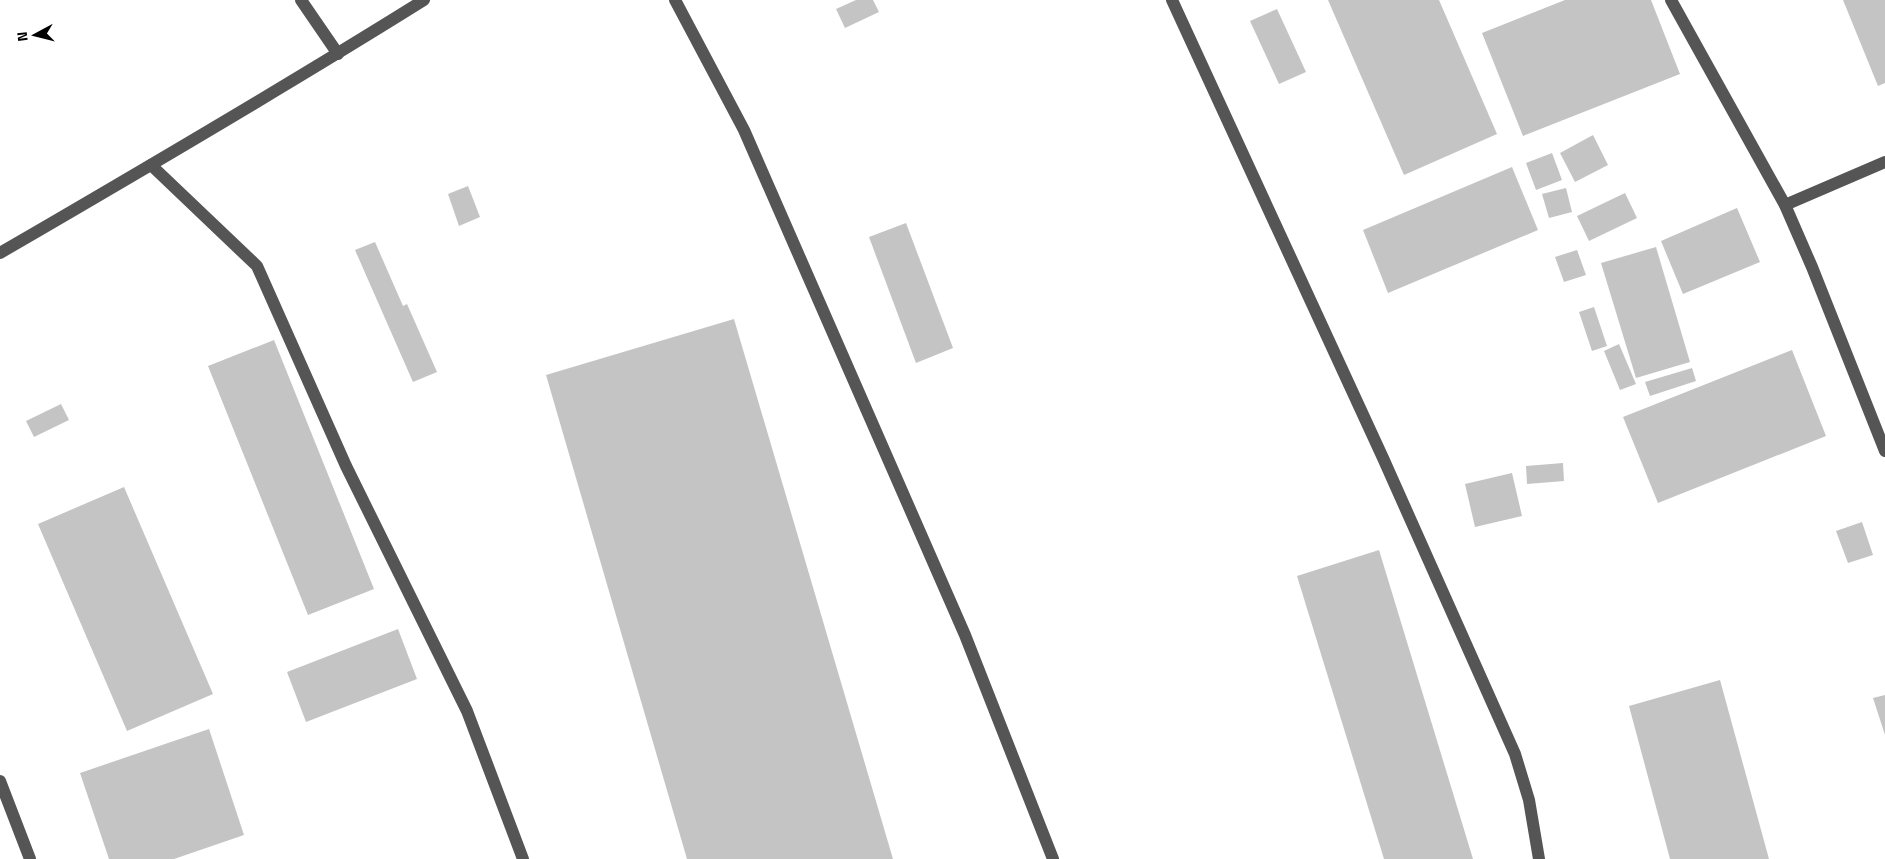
<svg xmlns="http://www.w3.org/2000/svg" width="1885" height="859" font-family="'Titillium Web',sans-serif">
	<style>
		.building { fill: #c4c4c4 }
		.lines { fill: none; stroke-linecap: round; stroke-linejoin: round }
		.minor { stroke: #555; stroke-width: 12 }
	</style>
	<rect width="100%" height="100%" fill="#fff"/>
	<!-- building -->
	<g class="building">
		<polygon points="856,0 873,0 879,12 845,28 836,9"/>
		<polygon points="1328,0 1439,0 1497,134 1404,175"/>
		<polygon points="1565,0 1651,0 1680,74 1523,136 1482,33"/>
		<polygon points="1843,0 1885,0 1885,83 1878,86"/>
		<polygon points="1277,9 1306,72 1279,84 1250,21"/>
		<polygon points="1593,135 1608,165 1575,182 1560,153"/>
		<polygon points="1552,153 1562,180 1536,190 1526,163"/>
		<polygon points="1512,167 1538,230 1388,293 1363,230"/>
		<polygon points="468,186 480,217 459,226 448,194"/>
		<polygon points="1566,188 1572,212 1549,218 1542,194"/>
		<polygon points="1625,193 1637,218 1589,241 1577,216"/>
		<polygon points="1737,208 1760,262 1683,294 1661,241"/>
		<polygon points="906,223 953,348 916,363 869,237"/>
		<polygon points="375,242 403,306 407,304 437,372 413,382 355,250"/>
		<polygon points="1656,247 1690,362 1636,378 1601,263"/>
		<polygon points="1577,250 1586,275 1564,282 1555,257"/>
		<polygon points="1594,307 1607,346 1592,351 1579,312"/>
		<polygon points="734,319 893,859 687,859 546,375"/>
		<polygon points="274,340 374,589 308,615 208,366"/>
		<polygon points="1619,344 1636,384 1620,390 1604,351"/>
		<polygon points="1792,350 1826,436 1658,503 1623,417"/>
		<polygon points="1692,368 1696,381 1650,396 1645,382"/>
		<polygon points="61,404 69,420 34,437 26,421"/>
		<polygon points="1563,463 1564,481 1527,484 1526,466"/>
		<polygon points="1512,473 1522,516 1475,527 1465,484"/>
		<polygon points="124,487 213,694 127,731 38,524"/>
		<polygon points="1862,522 1873,555 1848,563 1836,531"/>
		<polygon points="1379,550 1473,859 1384,859 1297,576"/>
		<polygon points="398,629 417,679 306,722 287,672"/>
		<polygon points="1720,680 1769,859 1670,859 1629,706"/>
		<polygon points="1885,695 1885,735 1873,698"/>
		<polygon points="209,729 244,835 174,859 109,859 80,773"/>
	</g>
	<g class="lines">
		<!-- minor -->
		<g class="minor">
			<polyline points="301,0 338,54"/>
			<polyline points="675,0 744,130 965,635 1053,859"/>
			<polyline points="1172,0 1383,458 1515,754 1529,800 1539,859"/>
			<polyline points="1671,0 1785,205 1812,267 1885,451"/>
			<polyline points="151,165 257,266 346,466 467,711 523,859"/>
			<polyline points="1785,205 1885,162"/>
			<path d="M0,253C143,170 285,87 424,0"/>
			<polyline points="0,781 30,859"/>
		</g>
	</g>
	<!-- north arrow -->
	<g transform="translate(35 35) rotate(263)" stroke="#ffffff" stroke-width="4" paint-order="stroke">
	<path d="M0-4L9 19L0 12L-9 19Z" fill="#000000"/>
	<text y="-8" font-size="14" font-weight="bold" text-anchor="middle" fill="#000000">N</text>
	</g>
</svg>
